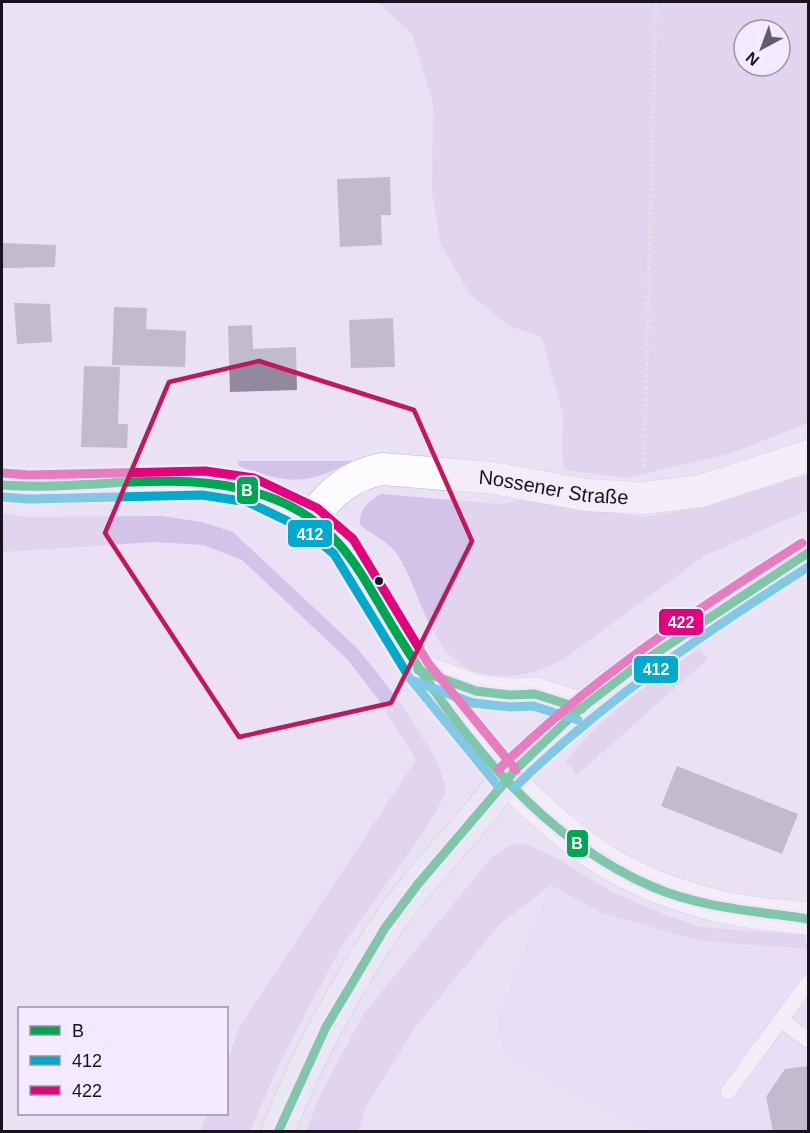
<svg xmlns="http://www.w3.org/2000/svg" width="810" height="1133" font-family="Arial,sans-serif">
	<style>
		.built { fill: #e7d9f7 }
		.green { fill: #d4c3e8; fill-rule: evenodd }
		.building { fill: #93899e }
		.lines { fill: none; stroke-linecap: round; stroke-linejoin: round }
		.lane-casing { stroke: #beb8c6; stroke-width: 16 }
		.street-casing { stroke: #beb8c6; stroke-width: 33 }
		.secondary-casing { stroke: #beb8c6; stroke-width: 34 }
		.primary-casing { stroke: #b0a8ba; stroke-width: 34 }
		.path { stroke: #dddbe0; stroke-width: 4; stroke-dasharray: 3 3; stroke-linecap: butt }
		.lane { stroke: #fcfbfd; stroke-width: 15 }
		.street { stroke: #fcfbfd; stroke-width: 32 }
		.secondary { stroke: #fcfbfd; stroke-width: 33 }
		.primary { stroke: #edeaf2; stroke-width: 33 }
		.bus-1-casing { stroke: #f3eaff; stroke-width: 14 }
		.bus-2-casing { stroke: #f3eaff; stroke-width: 14 }
		.bus-3-casing { stroke: #f3eaff; stroke-width: 14 }
		.bus-1 { stroke: #00a651; stroke-width: 9 }
		.bus-2 { stroke: #00a9ce; stroke-width: 9 }
		.bus-3 { stroke: #e5007d; stroke-width: 9 }
		.marked { fill: none; stroke: #c2185b; stroke-width: 4.5; stroke-linejoin: round }
		.bus-dot { fill: #19131f; stroke: #f3eaff; stroke-width: 2 }
		.labels { text-anchor: middle; stroke-width: 6; stroke-linejoin: round; paint-order: stroke }
		.street-label { font-size: 20px; fill: #19131f; stroke: #f3eaff }
		.line-badge { stroke: #f3eaff; stroke-width: 2 }
		.badge-label { font-size: 16px; text-anchor: middle; font-weight: bold; fill: #fff }
	</style>
	<rect width="100%" height="100%" fill="#eae2f4"/>
	<!-- built -->
	<polygon class="built" points="551,885 602,913 700,941 808,949 808,1131 647,1131 527,1067 505,1051 498,1031 499,1016"/>
	<!-- green -->
	<g class="green">
		<path d="M378,2H808V423L729,454L626,478L565,470L562,453L563,416L542,337L509,326L470,294L441,245L432,193L433,103L412,34ZM744,30H780V66H744Z"/>
		<path d="M238,461H353C305,486 288,484 239,466Z"/>
		<path d="M808,474V510L704,556L564,659C540,672 518,679 490,675C427,667 425,592 394,550C386,541 370,533 360,525C359,509 368,502 381,494L500,504L520,500L644,517L708,506Z"/>
		<polygon points="2,514 30,517 162,516 202,522 233,532 358,649 400,702 436,759 445,784 445,795 423,833 340,949 281,1060 250,1131 200,1131 207,1114 226,1114 227,1062 241,1024 416,760 378,699 348,660 242,560 203,545 155,542 2,552"/>
		<path d="M699,648L708,659L577,775L566,761C602,714 653,682 699,648Z"/>
		<polygon points="524,843 558,859 612,892 661,913 700,927 804,935 808,949 700,941 602,913 551,885 500,924 416,1026 367,1105 358,1131 306,1131 322,1091 364,1013 491,858 509,846"/>
	</g>
	<!-- building -->
	<g class="building">
		<polygon points="390,177 391,215 381,215 382,245 340,247 337,179"/>
		<polygon points="2,243 56,245 55,267 2,268"/>
		<polygon points="14,303 50,304 52,342 17,344"/>
		<polygon points="114,307 147,308 146,329 186,331 185,367 112,365"/>
		<polygon points="393,318 395,367 351,368 349,320"/>
		<polygon points="252,325 253,349 296,347 297,390 230,392 228,326"/>
		<polygon points="84,366 120,367 118,424 128,424 127,448 81,447"/>
		<polygon points="677,766 798,814 782,854 661,806"/>
		<polygon points="808,1066 808,1131 773,1131 766,1097 785,1069"/>
	</g>
	<g class="lines">
		<!-- lane casing -->
		<g class="lane-casing">
			<g id="lane">
				<polyline points="781,1020 808,1040"/>
				<polyline points="728,1092 808,983"/>
			</g>
		</g>
		<!-- street casing -->
		<g class="street-casing">
			<g id="street">
				<path id="s1" d="M311,519C330,493 350,475 382,469L493,478L586,495L643,498L701,491L808,456"/>
				<path d="M507,778C576,849 629,886 727,908C754,914 782,915 808,919"/>
			</g>
		</g>
		<!-- secondary casing -->
		<g class="secondary-casing">
			<g id="secondary">
				<polyline points="2,485 29,487 203,483 251,490 278,501 311,519 343,546 418,670 475,742 507,778"/>
				<polyline points="418,670 476,691 510,695 535,694 582,709"/>
			</g>
		</g>
		<!-- primary casing -->
		<g class="primary-casing">
			<path id="primary" d="M278,1132C305,1060 343,992 385,928C412,888 446,852 477,816C498,790 518,763 543,741C624,668 716,611 808,553"/>
		</g>
		<!-- path -->
		<polyline class="path" points="644,467 656,2"/>
		<!-- lane -->
		<use href="#lane" class="lane"/>
		<!-- street -->
		<use href="#street" class="street"/>
		<!-- secondary -->
		<use href="#secondary" class="secondary"/>
		<!-- primary -->
		<use href="#primary" class="primary"/>
		<!-- bus-1 casing -->
		<g class="bus-1-casing">
			<g id="bus-1">
				<path d="M2,485C93,492 189,464 277,500C345,528 363,580 399,637C461,737 543,840 653,887C701,908 757,911 808,919"/>
				<polyline points="418,670 476,691 510,695 535,694 582,709"/>
				<polyline points="278,1132 326,1027 385,928 418,884 517,768 574,714 638,665 808,553"/>
			</g>
		</g>
		<!-- bus-2 casing -->
		<g class="bus-2-casing">
			<g id="bus-2">
				<polyline points="2,497 29,499 202,495 248,502 304,529 334,554 409,677 498,786"/>
				<polyline points="414,681 473,703 510,707 533,706 578,720"/>
				<path d="M515,787C604,700 705,633 808,567"/>
			</g>
		</g>
		<!-- bus-3 casing -->
		<g class="bus-3-casing">
			<g id="bus-3">
				<polyline points="3,473 29,475 205,471 254,478 317,508 353,539 428,663 516,770"/>
				<path d="M499,769C590,680 694,611 802,543"/>
			</g>
		</g>
		<!-- bus-1 -->
		<use href="#bus-1" class="bus-1"/>
		<!-- bus-2 -->
		<use href="#bus-2" class="bus-2"/>
		<!-- bus-3 -->
		<use href="#bus-3" class="bus-3"/>
	</g>
	<!-- marked area -->
	<path d="M0 0H810V1133H0ZM259,361L414,410L472,541L391,703L239,737L105,533L169,382Z" fill="#eae2f4" fill-opacity=".55" fill-rule="evenodd"/>
	<path class="marked" d="M259,361L414,410L472,541L391,703L239,737L105,533L169,382Z"/>
	<!-- markers -->
	<circle class="bus-dot" cx="379" cy="581" r="5"/>
	<g class="labels">
		<!-- street labels -->
		<g class="street-label">
			<text dy="7" stroke="none"><textPath href="#s1" startOffset="262">Nossener Straße</textPath></text>
		</g>
	</g>
	<g class="line-badge">
		<rect x="236" y="476" width="23" height="29" rx="6" fill="#00a651"/>
		<rect x="287" y="519" width="46" height="29" rx="6" fill="#00a9ce"/>
		<rect x="658" y="608" width="46" height="28" rx="6" fill="#e5007d"/>
		<rect x="633" y="655" width="46" height="29" rx="6" fill="#00a9ce"/>
		<rect x="566" y="829" width="23" height="29" rx="6" fill="#00a651"/>
	</g>
	<g class="badge-label">
		<text x="247" y="496">B</text>
		<text x="310" y="540">412</text>
		<text x="681" y="628">422</text>
		<text x="656" y="675">412</text>
		<text x="577" y="849">B</text>
	</g>
	<!-- border -->
	<rect width="810" height="1133" fill="none" stroke="#19131f" stroke-width="6"/>
	<!-- legend -->
	<rect x="18" y="1007" width="210" height="108" fill="#f3eaff" stroke="#9c94a5" stroke-width="1.5"/>
	<rect x="30" y="1026" width="30" height="9" fill="#00a651" stroke="#9c94a5" stroke-width="1.5"/>
	<text x="72" y="1037" font-size="18" fill="#19131f">B</text>
	<rect x="30" y="1056" width="30" height="9" fill="#00a9ce" stroke="#9c94a5" stroke-width="1.5"/>
	<text x="72" y="1067" font-size="18" fill="#19131f">412</text>
	<rect x="30" y="1086" width="30" height="9" fill="#e5007d" stroke="#9c94a5" stroke-width="1.5"/>
	<text x="72" y="1097" font-size="18" fill="#19131f">422</text>
	<!-- north arrow -->
	<g transform="translate(762 48) rotate(221)"><circle r="28" fill="#f3eaff" stroke="#9c94a5" stroke-width="1.5"/>
	<path d="M0-4.5L10 22L0 15L-10 22Z" fill="#625b6a"/>
	<text y="-9" font-size="16" font-weight="bold" text-anchor="middle" fill="#19131f">N</text>
	</g>
</svg>
